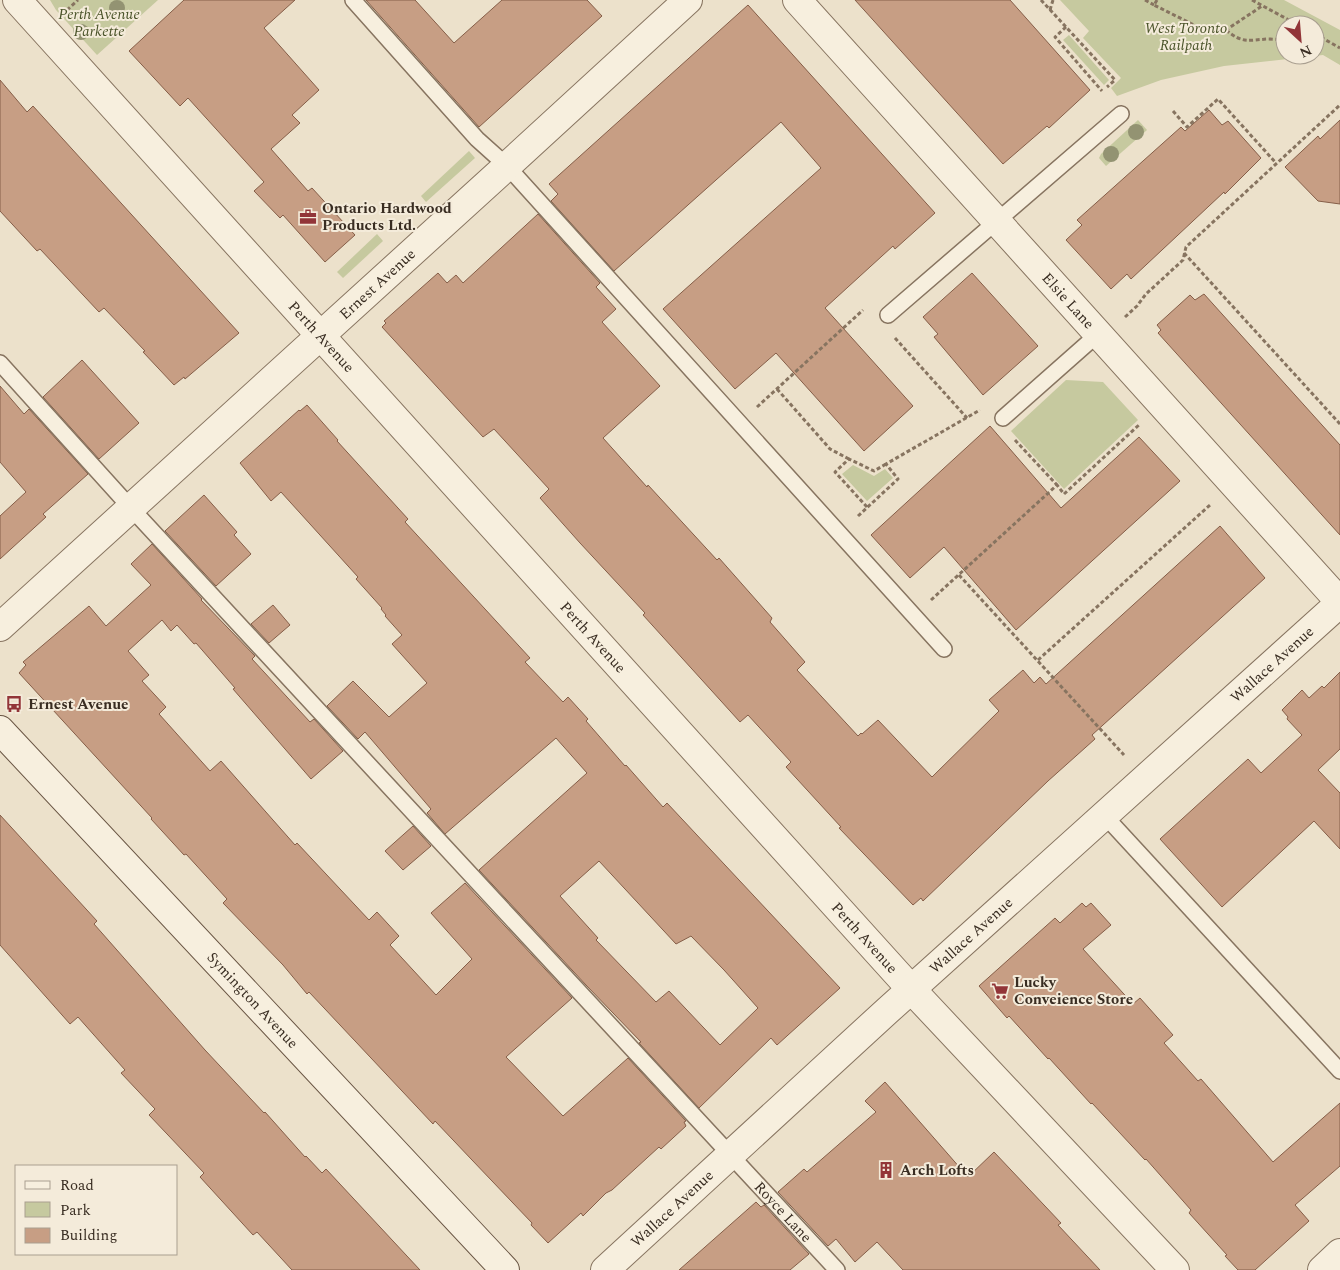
<svg xmlns="http://www.w3.org/2000/svg" width="1340" height="1270" font-family="Spectral,serif">
	<style>
		.green { fill: #c6c99f; fill-rule: evenodd }
		.building { fill: #c79e84; stroke: #855e48; fill-rule: evenodd }
		.lines { fill: none; stroke-linecap: round; stroke-linejoin: round }
		.lane-casing { stroke: #877460; stroke-width: 18 }
		.street-casing { stroke: #877460; stroke-width: 30 }
		.secondary-casing { stroke: #695543; stroke-width: 30 }
		.path { stroke: #877460; stroke-width: 3; stroke-dasharray: 4 2.5; stroke-linecap: butt }
		.lane { stroke: #f7efde; stroke-width: 15 }
		.street { stroke: #f7efde; stroke-width: 28 }
		.secondary { stroke: #f7efde; stroke-width: 28 }
		.tree { fill: #939372 }
		.labels { text-anchor: middle; stroke-width: 4; stroke-linejoin: round; paint-order: stroke }
		.park-label { font-size: 15px; font-style: italic; fill: #4b542a; stroke: #f4ebda }
		.poi-label { font-size: 15px; font-weight: bold; fill: #392d22; stroke: #f4ebda; text-anchor: start }
		.street-label { font-size: 15px; fill: #392d22; stroke: #f4ebda }
	</style>
	<rect width="100%" height="100%" fill="#ece1cb"/>
	<!-- green -->
	<g class="green">
		<polygon points="50,0 158,0 97,55 56,10"/>
		<path d="M1060,0H1284L1340,30V65L1323,55L1224,66L1161,80L1117,96L1111,88L1121,78L1083,38L1089,31ZM1285,25H1315V55H1285Z"/>
		<polygon points="1069,35 1109,80 1104,85 1063,40"/>
		<polygon points="1138,120 1147,130 1106,166 1099,158 1101,154"/>
		<polygon points="469,151 475,158 426,202 421,196"/>
		<polygon points="377,234 383,241 343,278 337,272"/>
		<polygon points="1066,380 1103,382 1138,420 1064,489 1011,431"/>
		<polygon points="853,465 874,476 885,469 893,478 867,501 842,474"/>
	</g>
	<!-- building -->
	<g class="building">
		<polygon points="184,0 295,0 264,28 319,90 292,115 300,123 271,149 308,191 312,188 355,235 325,262 283,215 280,218 254,191 264,182 188,98 180,106 129,51"/>
		<polygon points="366,0 415,0 454,43 502,0 587,0 602,16 479,127"/>
		<polygon points="855,0 1010,0 1090,90 1049,128 1047,126 1003,164"/>
		<polygon points="748,5 935,213 895,249 893,246 825,308 913,406 864,451 776,353 735,389 663,309 821,168 781,122 614,271 551,201 558,194 549,184"/>
		<polygon points="0,80 27,112 33,106 239,333 185,379 184,377 174,385 143,352 145,351 104,308 99,312 40,249 37,251 0,211"/>
		<polygon points="1209,110 1222,125 1228,121 1261,158 1225,194 1224,192 1131,279 1127,274 1111,289 1066,240 1082,225 1077,220 1181,127 1185,131"/>
		<polygon points="1340,120 1340,204 1318,201 1285,167 1318,136 1320,139"/>
		<polygon points="538,214 600,283 596,287 616,309 602,322 660,386 603,438 647,487 648,485 717,560 719,558 772,618 770,622 805,662 797,670 858,736 861,733 862,734 878,720 932,777 999,711 989,700 1023,670 1034,683 1040,677 1046,684 1220,526 1265,578 1092,735 1095,739 1048,781 923,901 921,898 913,905 839,828 841,827 786,767 791,762 748,715 740,722 643,615 645,613 580,543 540,498 549,489 494,429 483,437 382,327 386,323 384,321 438,273 447,283 456,275 463,283"/>
		<polygon points="972,273 1038,346 983,395 934,337 938,334 923,317"/>
		<polygon points="1204,294 1340,445 1340,535 1158,333 1161,330 1157,325 1190,295 1195,300"/>
		<polygon points="82,360 139,423 99,459 43,397"/>
		<polygon points="0,386 24,414 29,409 88,474 43,514 46,517 0,559 0,516 26,492 0,462"/>
		<path d="M307,405L338,440L337,441L408,519L405,522L530,658L525,662L563,702L568,697L588,719L586,721L625,766L626,765L663,807L667,803L840,988L777,1045L771,1038L699,1108L639,1043L641,1042L586,985L479,870L587,773L556,738L445,834L427,813L431,809L365,732L358,739L327,706L353,681L389,717L427,683L392,644L402,635L385,616L386,615L381,609L382,608L356,579L358,577L281,492L271,501L240,463L299,410L300,411ZM599,861L676,944L691,936L724,970L758,1008L720,1045L669,991L656,1002L596,940L598,938L560,896Z"/>
		<polygon points="990,426 1061,508 1139,437 1180,481 1016,630 944,547 910,578 871,535"/>
		<polygon points="204,495 237,532 234,535 251,554 216,586 165,531"/>
		<polygon points="152,544 202,599 201,600 255,656 252,659 310,722 314,719 343,751 311,779 233,689 235,688 196,643 194,644 177,625 171,631 162,620 128,651 149,675 142,681 166,707 159,714 210,771 221,761 295,845 297,843 369,920 377,912 399,936 390,945 436,995 472,959 431,913 465,883 572,998 506,1057 563,1116 628,1058 686,1121 684,1122 686,1126 661,1149 659,1147 612,1190 606,1193 583,1216 581,1213 548,1243 531,1225 532,1223 472,1160 435,1121 433,1124 309,992 307,994 283,965 223,903 227,899 186,854 184,855 151,819 152,818 19,673 26,665 23,662 89,606 106,626 151,585 131,564"/>
		<polygon points="273,605 290,625 269,643 251,624"/>
		<polygon points="1340,672 1340,749 1318,770 1340,793 1340,849 1314,821 1222,907 1160,839 1248,759 1261,773 1302,735 1287,719 1288,717 1282,710 1302,690 1309,698 1322,686 1324,688"/>
		<polygon points="0,815 97,921 94,924 205,1050 264,1113 265,1112 305,1157 306,1156 322,1173 326,1169 420,1270 292,1270 257,1232 253,1235 200,1177 204,1173 149,1115 155,1109 121,1073 125,1070 78,1017 70,1024 0,945"/>
		<polygon points="413,826 431,846 403,870 385,851"/>
		<polygon points="1082,903 1086,907 1091,903 1111,925 1083,949 1133,1004 1140,998 1173,1035 1164,1043 1198,1081 1201,1079 1273,1162 1340,1103 1340,1166 1295,1205 1309,1221 1255,1270 1238,1270 1225,1256 1227,1255 1189,1213 1191,1210 1146,1159 1145,1160 1092,1103 1091,1104 1049,1058 1048,1059 1009,1016 1007,1018 979,986 1055,918 1060,923"/>
		<polygon points="885,1082 968,1177 994,1152 1061,1223 1058,1225 1100,1270 903,1270 877,1242 855,1262 836,1239 828,1246 778,1192 804,1169 807,1172 876,1112 865,1101"/>
		<polygon points="756,1202 761,1207 764,1205 809,1254 790,1270 679,1270"/>
	</g>
	<g class="lines">
		<!-- lane casing -->
		<g class="lane-casing">
			<g id="lane">
				<polyline points="353,0 477,139 507,166 944,649"/>
				<polyline points="888,315 1121,114"/>
				<path id="s1" d="M0,363L130,507L837,1270"/>
				<polyline points="1003,418 1098,334"/>
				<polyline points="1104,815 1340,1071"/>
			</g>
		</g>
		<!-- street casing -->
		<g class="street-casing">
			<g id="street">
				<path id="s2" d="M17,0L911,989L1175,1270"/>
				<path id="s3" d="M797,0L1340,602"/>
				<path id="s4" d="M0,627L507,166L688,0"/>
				<path id="s5" d="M605,1270L887,1011L1340,603"/>
				<polyline points="1322,1270 1340,1253"/>
			</g>
		</g>
		<!-- secondary casing -->
		<g class="secondary-casing">
			<g id="secondary">
				<path id="s6" d="M0,730L505,1270"/>
			</g>
		</g>
		<!-- path -->
		<g class="path">
			<polyline points="1041,0 1115,80 1107,87"/>
			<polyline points="1145,0 1154,5"/>
			<polyline points="1157,0 1154,5 1212,34 1226,30 1262,6"/>
			<polyline points="1252,0 1298,25"/>
			<polyline points="67,10 78,0"/>
			<polyline points="1050,10 1053,0"/>
			<polyline points="1066,27 1055,37 1102,91"/>
			<path d="M1226,30C1243,44 1248,40 1268,39C1274,39 1280,40 1285,40"/>
			<polyline points="1315,34 1340,48"/>
			<polyline points="1173,111 1187,127 1218,99 1276,163"/>
			<polyline points="1184,253 1340,424"/>
			<polyline points="1125,317 1137,306 1146,294 1183,260 1186,247 1340,105"/>
			<polyline points="895,338 967,418"/>
			<polyline points="777,389 830,449 849,459"/>
			<polyline points="757,407 863,310"/>
			<polyline points="1015,440 1057,485"/>
			<polyline points="867,507 835,472 849,459 874,471 886,464"/>
			<polyline points="858,516 898,479 886,464 980,410"/>
			<polyline points="959,575 1124,755"/>
			<polyline points="931,600 1057,485 1064,494 1140,424"/>
			<polyline points="1038,660 1210,505"/>
		</g>
		<!-- lane -->
		<use href="#lane" class="lane"/>
		<!-- street -->
		<use href="#street" class="street"/>
		<!-- secondary -->
		<use href="#secondary" class="secondary"/>
	</g>
	<!-- trees -->
	<g class="tree">
		<circle cx="117" cy="8" r="8"/>
		<circle cx="81" cy="32" r="8"/>
		<circle cx="1136" cy="132" r="8"/>
		<circle cx="1111" cy="154" r="8"/>
	</g>
	<!-- icons -->
	<defs>
		<g id="office-bare" transform="scale(1.35)"><path d="M-6-3h4V-5.5h4V-3h4V5H-6ZM-1-4.5V-3h2v-1.5ZM-6 0V1H6V0Z" fill="#923538" stroke="#f4ebda" stroke-width="2.5" paint-order="stroke"/></g>
		<g id="bus-bare" transform="scale(1.35)"><path d="M-5-6H5V4H4V6H2V4H-2V6H-4V4H-5ZM-3.5-4V0h7V-4ZM-3.5 1.2v1.5H-2V1.2ZM2 1.2v1.5H3.5V1.2Z" fill="#923538" stroke="#f4ebda" stroke-width="2.5" paint-order="stroke"/></g>
		<g id="supermarket-bare" transform="scale(1.35)"><path d="M-6-5.5h2.5l.6 2H6L4.5 2H-2.5L-4.4-4H-6ZM-1.5 3.2a1.3 1.3 0 1 0 .1 0ZM3 3.2a1.3 1.3 0 1 0 .1 0Z" fill="#923538" stroke="#f4ebda" stroke-width="2.5" paint-order="stroke"/></g>
		<g id="building-bare" transform="scale(1.35)"><path d="M-4-6H4V6H1V3H-1V6H-4ZM-2.5-4.3h1.7v1.8h-1.7ZM.8-4.3h1.7v1.8H.8ZM-2.5-1h1.7V.8h-1.7ZM.8-1h1.7V.8H.8Z" fill="#923538" stroke="#f4ebda" stroke-width="2.5" paint-order="stroke"/></g>
	</defs>
	<g fill-rule="evenodd">
		<use href="#office-bare" x="308" y="217"/>
		<use href="#bus-bare" x="14" y="704"/>
		<use href="#supermarket-bare" x="1000" y="991"/>
		<use href="#building-bare" x="886" y="1170"/>
	</g>
	<g class="labels">
		<!-- park labels -->
		<g class="park-label">
			<text x="99" y="19">Perth Avenue<tspan x="99" dy="17">Parkette</tspan></text>
			<text x="1186" y="33">West Toronto<tspan x="1186" dy="17">Railpath</tspan></text>
		</g>
		<!-- poi labels -->
		<g class="poi-label">
			<text x="322" y="213">Ontario Hardwood<tspan x="322" dy="17">Products Ltd.</tspan></text>
			<text x="28" y="709">Ernest Avenue</text>
			<text x="1014" y="987">Lucky<tspan x="1014" dy="17">Conveience Store</tspan></text>
			<text x="900" y="1175">Arch Lofts</text>
		</g>
		<!-- street labels -->
		<g class="street-label">
			<text dy="5" stroke="none"><textPath href="#s4" startOffset="510">Ernest Avenue</textPath></text>
			<text dy="5" stroke="none"><textPath href="#s3" startOffset="405">Elsie Lane</textPath></text>
			<text dy="5" stroke="none"><textPath href="#s2" startOffset="454">Perth Avenue</textPath></text>
			<text dy="5" stroke="none"><textPath href="#s2" startOffset="859">Perth Avenue</textPath></text>
			<text dy="5" stroke="none"><textPath href="#s5" startOffset="901">Wallace Avenue</textPath></text>
			<text dy="5" stroke="none"><textPath href="#s5" startOffset="496">Wallace Avenue</textPath></text>
			<text dy="5" stroke="none"><textPath href="#s2" startOffset="1264">Perth Avenue</textPath></text>
			<text dy="5" stroke="none"><textPath href="#s6" startOffset="370">Symington Avenue</textPath></text>
			<text dy="5" stroke="none"><textPath href="#s5" startOffset="91">Wallace Avenue</textPath></text>
			<text dy="5" stroke="none"><textPath href="#s1" startOffset="1155">Royce Lane</textPath></text>
		</g>
	</g>
	<!-- legend -->
	<rect x="15" y="1165" width="162" height="90" fill="#f4ebda" stroke="#a99f90"/>
	<rect x="25" y="1181" width="25" height="8" fill="#f7efde" stroke="#a99f90"/>
	<text x="60" y="1190" font-size="15" fill="#392d22">Road</text>
	<rect x="25" y="1202" width="25" height="15" fill="#c6c99f" stroke="#a99f90"/>
	<text x="60" y="1215" font-size="15" fill="#392d22">Park</text>
	<rect x="25" y="1228" width="25" height="15" fill="#c79e84" stroke="#a99f90"/>
	<text x="60" y="1240" font-size="15" fill="#392d22">Building</text>
	<!-- north arrow -->
	<g transform="translate(1300 40) rotate(154)"><circle r="24" fill="#f4ebda" stroke="#a99f90"/>
	<path d="M0-4L9 19L0 12L-9 19Z" fill="#923538"/>
	<text y="-8" font-size="14" font-weight="bold" text-anchor="middle" fill="#392d22">N</text>
	</g>
</svg>
